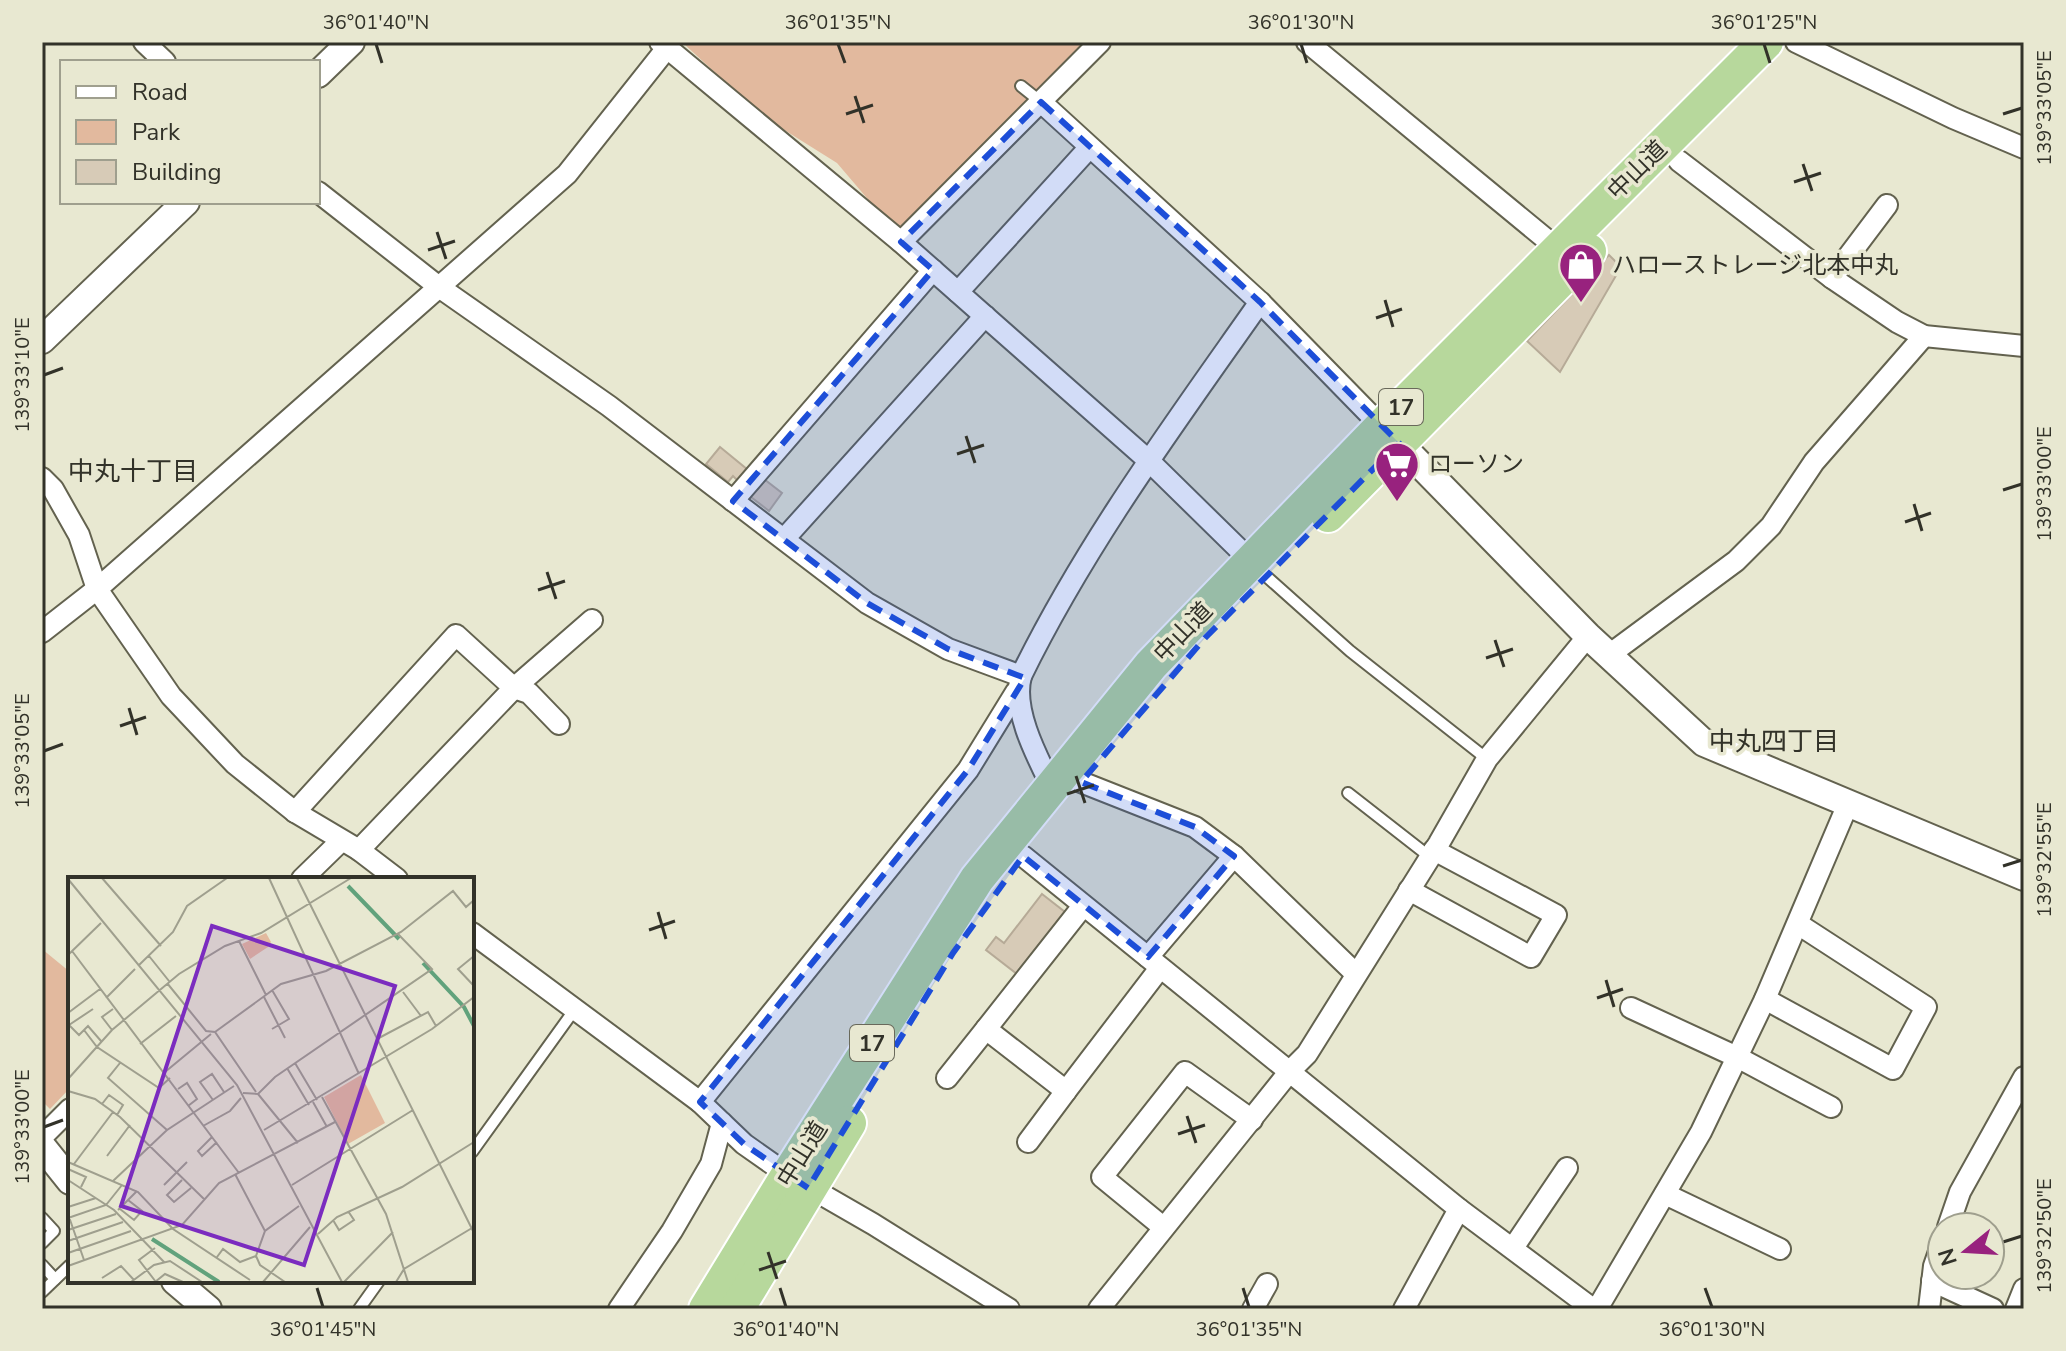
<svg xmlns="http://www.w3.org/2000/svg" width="2066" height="1351" font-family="'Nunito Sans','Noto Sans JP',sans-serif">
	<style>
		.green { fill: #e2b99e }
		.building { fill: #d7cbb7; stroke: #b6aa97; stroke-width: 2 }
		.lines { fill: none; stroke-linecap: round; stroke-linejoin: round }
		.service-casing { stroke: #63624f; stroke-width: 14 }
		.minor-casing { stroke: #63624f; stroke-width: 24 }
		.tertiary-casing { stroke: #63624f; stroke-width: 30 }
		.trunk-casing { stroke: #fff; stroke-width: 38 }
		.service { stroke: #fff; stroke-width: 10 }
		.minor { stroke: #fff; stroke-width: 20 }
		.tertiary { stroke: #fff; stroke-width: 26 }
		.trunk { stroke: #b7d89c; stroke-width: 34 }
		.marked { fill: #1d4ed8; fill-opacity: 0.2; stroke: #1d4ed8; stroke-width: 6; stroke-dasharray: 16 10; stroke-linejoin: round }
		.ticks { fill: none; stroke: #323229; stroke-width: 3 }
		.labels { text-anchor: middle; stroke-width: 7; stroke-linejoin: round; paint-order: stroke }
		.shield { fill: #e8e8d1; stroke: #69695b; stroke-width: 2 }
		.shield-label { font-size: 22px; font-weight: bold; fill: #323229 }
		.street-label { font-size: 24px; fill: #323229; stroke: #e8e8d1 }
		.poi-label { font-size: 24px; fill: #323229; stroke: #e8e8d1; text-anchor: start }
		.neighbourhood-label { font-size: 26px; fill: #323229; stroke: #e8e8d1 }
		.inset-river { fill: none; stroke: #61a27c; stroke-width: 4 }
		.inset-road { fill: none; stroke: #9f9f8e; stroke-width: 2 }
		.view { fill: #7b2cbf; fill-opacity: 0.15; stroke: #7b2cbf; stroke-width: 4 }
		.inset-edge { fill: none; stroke: #323229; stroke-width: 4 }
		.neatline { fill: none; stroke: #323229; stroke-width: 3 }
		.ticks-label { font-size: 20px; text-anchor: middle; fill: #323229 }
	</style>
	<rect width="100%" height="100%" fill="#e8e8d1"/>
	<!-- green -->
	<g class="green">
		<polygon points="682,42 1092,42 1046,92 895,231 837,163 762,116"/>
		<polygon points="42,949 70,972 70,1088 50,1109 42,1101"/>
	</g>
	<!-- building -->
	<g class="building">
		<polygon points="1609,255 1621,267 1560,372 1527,341"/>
		<polygon points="720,447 748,470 739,482 733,476 728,482 706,464"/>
		<polygon points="760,476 782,493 769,511 747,494"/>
		<polygon points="1042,894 1065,912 1017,974 986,950 996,937 1004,943"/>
	</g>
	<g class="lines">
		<!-- service casing -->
		<g class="service-casing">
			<g id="service">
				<polyline points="1021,86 1041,102"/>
				<polyline points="1267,577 1350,651 1487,759"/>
				<polyline points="1348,793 1430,857"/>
				<polyline points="472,1152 575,1009"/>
				<polyline points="42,1218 54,1231 42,1243"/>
				<polyline points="42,1265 55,1279"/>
				<polyline points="42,1292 70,1265"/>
				<polyline points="359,1309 379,1281"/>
			</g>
		</g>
		<!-- minor casing -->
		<g class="minor-casing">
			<g id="minor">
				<polyline points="144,42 165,62"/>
				<polyline points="660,42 901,242 1148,460 1251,561"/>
				<polyline points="1307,42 1558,249"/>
				<polyline points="1796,42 1953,118 2024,148"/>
				<polyline points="1041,102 1260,302 1388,433"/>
				<polyline points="1679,161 1832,278 1897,322 1924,336 2024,346"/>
				<path d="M318,192L439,287L609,406L867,603L948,649L1021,676C1012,709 1036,755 1051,785"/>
				<polyline points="901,242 1100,42"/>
				<polyline points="1832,278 1887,205"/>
				<polyline points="958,292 1089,148"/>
				<polyline points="42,478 53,489 79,535 97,589 171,696 235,764 295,812 359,850 397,879"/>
				<polyline points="733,501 933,270"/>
				<polyline points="784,539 985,316"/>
				<polyline points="42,632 97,589 567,174 667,48"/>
				<polyline points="1609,655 1736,561 1771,526 1814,462 1924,336"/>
				<path d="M1021,676C1086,543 1175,423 1260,302"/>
				<polyline points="1081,782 1195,827 1234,856 1356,974"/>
				<polyline points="295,812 456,635 514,688 529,693 559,724"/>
				<polyline points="359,850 514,688 592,620"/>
				<polyline points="1023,856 1459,1209 1404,1309"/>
				<polyline points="302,879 341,841"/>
				<polyline points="1409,890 1531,957 1556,915 1434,850"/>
				<polyline points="1083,906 986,1029 1066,1091 1160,968"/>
				<polyline points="472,933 700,1102"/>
				<polyline points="1148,957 1234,856"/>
				<polyline points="1765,999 1893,1069 1926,1007 1798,924"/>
				<polyline points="1631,1008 1737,1057 1831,1107"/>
				<polyline points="947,1078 986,1029"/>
				<polyline points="42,1137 70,1109"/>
				<polyline points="1028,1142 1066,1091"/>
				<polyline points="1665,1194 1780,1249"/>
				<polyline points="1459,1209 1593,1309"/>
				<polyline points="1163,1227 1102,1177 1185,1072 1252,1120"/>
				<polyline points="1948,1227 1960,1192 2024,1077"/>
				<polyline points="1513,1248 1567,1168"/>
				<polyline points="1932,1281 1993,1309"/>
				<polyline points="619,1309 672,1231 711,1164 722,1123"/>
				<polyline points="1009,1309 873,1224 788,1175 744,1144 700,1102 968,770 1016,692"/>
				<polyline points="1099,1309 1290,1071 1307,1054 1439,843 1487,759 1588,636"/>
				<polyline points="1253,1309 1267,1284"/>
				<polyline points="1597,1309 1701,1132 1765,999 1848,804"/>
				<polyline points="1929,1309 1934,1266 1942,1243"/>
				<polyline points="2016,1309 2024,1289"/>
			</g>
		</g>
		<!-- tertiary casing -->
		<g class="tertiary-casing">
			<g id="tertiary">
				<polyline points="318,74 351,42"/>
				<polyline points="42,340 186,202"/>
				<polyline points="1399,443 1588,636 1704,743 2024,877"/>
				<polyline points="42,1146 70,1181"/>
				<polyline points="175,1281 208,1309"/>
			</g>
		</g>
		<!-- trunk casing -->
		<g class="trunk-casing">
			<g id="trunk">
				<polyline points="1328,515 1589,251"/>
				<polyline points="706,1309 788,1175 977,879 1151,665 1382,426 1766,42"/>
				<polyline points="737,1309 849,1123"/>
			</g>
		</g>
		<!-- service -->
		<use href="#service" class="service"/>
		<!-- minor -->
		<use href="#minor" class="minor"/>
		<!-- tertiary -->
		<use href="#tertiary" class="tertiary"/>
		<!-- trunk -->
		<use href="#trunk" class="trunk"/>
	</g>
	<!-- marked area -->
	<path class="marked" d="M1041,102L1260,302L1399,443L1205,638L1081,782L1195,827L1234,856L1148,957L1023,856L953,953L808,1188L744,1144L700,1102L968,770L1025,678L948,649L867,603L733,501L933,270L901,242Z"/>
	<!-- ticks -->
	<path class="ticks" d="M376,44L382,63M838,44L845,63M1301,44L1307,63M1764,44L1770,63M855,96L864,123M846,114L873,105M2003,114L2022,108M1803,164L1812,191M1794,182L1821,173M437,232L446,259M428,250L455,241M1385,300L1393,327M1376,318L1402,309M44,375L63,368M966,436L975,463M957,454L984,445M2003,490L2022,484M1914,504L1922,531M1905,522L1931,513M547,572L556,599M538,590L565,581M1495,640L1504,667M1486,658L1513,649M129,708L137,735M120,726L146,717M44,751L63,744M1076,776L1085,803M1067,794L1094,785M2003,866L2022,860M658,912L666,939M649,930L675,921M1606,980L1614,1007M1597,998L1623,989M1187,1116L1196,1143M44,1127L63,1120M1178,1134L1205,1125M2003,1242L2022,1236M768,1252L777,1279M759,1270L786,1261M317,1288L323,1307M780,1288L786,1307M1243,1288L1249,1307M1705,1288L1712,1307"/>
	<!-- icons -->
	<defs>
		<g id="shop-pin" transform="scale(2.3)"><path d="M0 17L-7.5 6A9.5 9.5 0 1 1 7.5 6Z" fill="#98227e" stroke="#e8e8d1"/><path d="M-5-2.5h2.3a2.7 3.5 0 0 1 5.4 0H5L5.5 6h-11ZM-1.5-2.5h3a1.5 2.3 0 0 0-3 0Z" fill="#fff"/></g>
		<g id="supermarket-pin" transform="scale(2.3)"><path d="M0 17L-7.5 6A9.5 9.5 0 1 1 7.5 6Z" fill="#98227e" stroke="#e8e8d1"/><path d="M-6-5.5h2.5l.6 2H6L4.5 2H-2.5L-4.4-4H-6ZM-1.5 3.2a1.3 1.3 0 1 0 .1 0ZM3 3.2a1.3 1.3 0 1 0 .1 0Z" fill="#fff"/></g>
	</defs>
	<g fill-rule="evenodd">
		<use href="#shop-pin" x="1581" y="265"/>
		<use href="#supermarket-pin" x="1397" y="464"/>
	</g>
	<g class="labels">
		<!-- shield labels -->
		<g class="shield">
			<rect x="1379" y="389" width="44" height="36" rx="6"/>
			<rect x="850" y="1025" width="44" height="36" rx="6"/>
		</g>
		<g class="shield-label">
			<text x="1401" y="415">17</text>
			<text x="872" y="1051">17</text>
		</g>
		<!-- street labels -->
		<g class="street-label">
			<text transform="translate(1637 170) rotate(-45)" y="8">中山道</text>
			<text transform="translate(1183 632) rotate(-46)" y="8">中山道</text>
			<text transform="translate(802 1154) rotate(-58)" y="8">中山道</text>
		</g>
		<!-- poi labels -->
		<g class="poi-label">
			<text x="1612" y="273">ハローストレージ北本中丸</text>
			<text x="1428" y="472">ローソン</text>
		</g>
		<!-- neighbourhood labels -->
		<g class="neighbourhood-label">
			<text x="133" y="480">中丸十丁目</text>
			<text x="1774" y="750">中丸四丁目</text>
		</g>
	</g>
	<!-- overview -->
	<g transform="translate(68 877)">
		<rect width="406" height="406" fill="#e8e8d1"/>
		<path d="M198,56L203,65L200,70L182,82L174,67ZM293,198L317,246L280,267L256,220Z" fill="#e2b99e"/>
		<path class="inset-river" d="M280,9L331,62M355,86L396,130L406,149M84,362L151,405"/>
		<path class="inset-road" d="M34,1L93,69M201,1L291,197M229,1L406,356M0,2L169,208L274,405M171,64L198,118M4,74L171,296M0,78L33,46M81,79L101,104M406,79L390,92L406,109M70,89L105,55L119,29L159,1M99,106L138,154L147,155L188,215M204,113L221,142L204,152M335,115L353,139M196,120L217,161M38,121L67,92M0,136L32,112M0,147L11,158L20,149L33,164M1,148L25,132M16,153L29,170L91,211L102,201M44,153L34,140L45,132M147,155L213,107L258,94L333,55L385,14L398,30L406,23M309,162L360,135L368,149M72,167L108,139M52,186L40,201L99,253L166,209M227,186L249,223M219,191L241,228M97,195L143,157M0,202L44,153L111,97L157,69L193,56L283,1M110,212L119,206L129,222L120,229M0,214L27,222L52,240L137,323M175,216L190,217L207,200L364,92L330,57M190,217L230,266M254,220L318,337L340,405M145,223L132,205L144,197L156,215M245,225L259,250M34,227L41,218L55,228L49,238M135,249L162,234L173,221M196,253L364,152L406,120M144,260L130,274L134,279L149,265M39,279L62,248M0,285L70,315L105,352L182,403M6,287L45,235M0,292L18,300L13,310M167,297L197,354M0,303L46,333L96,385M114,303L99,318L106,325L123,311M45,304L99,253M96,308L119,285M224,308L345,233M0,330L28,321M52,332L66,343L74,334L60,323M50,333L69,314M0,337L16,383M0,341L38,328L54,308M265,343L271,353L286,343L280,334M0,353L48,337M250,357L269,340L334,310L406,265M0,364L55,345M87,371L71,383L88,405M0,376L63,354M149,380L155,372L172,385L188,379M0,389L114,348L151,306L267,245M34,401L53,389L66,403M63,405L86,388L102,384L134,405M87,405L97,397L115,405M195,405L242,350M217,405L192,388L188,379L197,354L231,329M276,405L325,355M328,405L336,392L404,351"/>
		<path class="view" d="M144,49L327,109L236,388L53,329Z"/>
		<rect width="406" height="406" class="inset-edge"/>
	</g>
	<!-- border -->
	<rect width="2066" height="1351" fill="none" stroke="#e8e8d1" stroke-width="88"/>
	<!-- legend -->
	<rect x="60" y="60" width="260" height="144" fill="#e8e8d1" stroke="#9f9f8e" stroke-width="2"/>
	<rect x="76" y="86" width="40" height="12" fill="#ffffff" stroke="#9f9f8e" stroke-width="2"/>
	<text x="132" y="100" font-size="24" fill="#323229">Road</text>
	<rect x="76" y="120" width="40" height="24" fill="#e2b99e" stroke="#9f9f8e" stroke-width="2"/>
	<text x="132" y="140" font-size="24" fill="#323229">Park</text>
	<rect x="76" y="160" width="40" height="24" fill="#d7cbb7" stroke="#9f9f8e" stroke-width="2"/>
	<text x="132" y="180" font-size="24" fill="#323229">Building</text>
	<!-- north arrow -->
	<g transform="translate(1966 1251) rotate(252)"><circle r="38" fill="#e8e8d1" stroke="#9f9f8e" stroke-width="2"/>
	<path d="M0-6L14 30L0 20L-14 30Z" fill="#98227e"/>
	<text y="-12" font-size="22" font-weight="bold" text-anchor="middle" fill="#323229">N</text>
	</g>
	<rect x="44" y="44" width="1978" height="1263" class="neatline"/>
	<g class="ticks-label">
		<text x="376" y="29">36°01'40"N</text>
		<text x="838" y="29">36°01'35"N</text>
		<text x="1301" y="29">36°01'30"N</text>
		<text x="1764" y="29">36°01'25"N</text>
		<text transform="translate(2044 108) rotate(-90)" y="7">139°33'05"E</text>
		<text transform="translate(22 375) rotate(-90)" y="7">139°33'10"E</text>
		<text transform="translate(2044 484) rotate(-90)" y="7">139°33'00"E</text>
		<text transform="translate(22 751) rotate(-90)" y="7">139°33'05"E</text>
		<text transform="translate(2044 860) rotate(-90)" y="7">139°32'55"E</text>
		<text transform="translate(22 1127) rotate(-90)" y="7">139°33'00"E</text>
		<text transform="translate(2044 1236) rotate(-90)" y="7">139°32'50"E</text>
		<text x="323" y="1336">36°01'45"N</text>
		<text x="786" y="1336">36°01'40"N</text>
		<text x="1249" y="1336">36°01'35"N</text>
		<text x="1712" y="1336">36°01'30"N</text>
	</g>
</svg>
